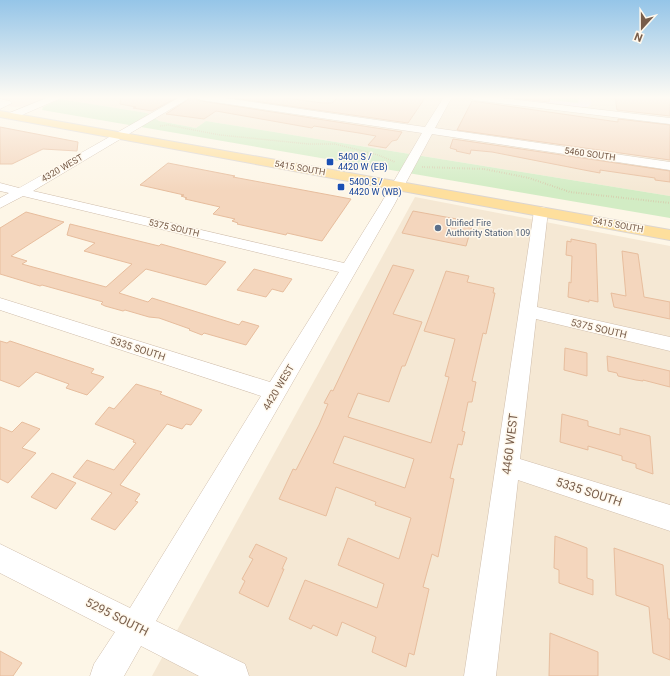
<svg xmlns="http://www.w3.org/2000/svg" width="670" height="676" font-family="Roboto,sans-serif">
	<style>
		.residential { fill: #f5e8d4 }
		.commercial { fill: #fee7da }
		.education { fill: #f3e3fa }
		.green { fill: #d2ecc4 }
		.building { fill: #f4d6bd; stroke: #e7bd9d; fill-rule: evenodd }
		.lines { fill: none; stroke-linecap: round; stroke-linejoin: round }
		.minor-casing { stroke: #d0beac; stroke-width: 1 }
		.major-casing { stroke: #dcd5d0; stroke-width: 2 }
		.path-far1 { stroke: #d9b9a0; stroke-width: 1.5; stroke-dasharray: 0.5 1.5; stroke-linecap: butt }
		.path { stroke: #d9b9a0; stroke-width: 2; stroke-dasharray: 0.5 2; stroke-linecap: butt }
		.minor { fill: #fff; fill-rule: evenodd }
		.major { fill: #fedf9d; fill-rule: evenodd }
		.transit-dot { fill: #1a4fb4; stroke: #fff9ee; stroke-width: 1.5 }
		.service-dot { fill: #5c6f8a; stroke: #fff9ee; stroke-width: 1.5 }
		.labels { text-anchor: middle; stroke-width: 3; stroke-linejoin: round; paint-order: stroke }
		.far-street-label { font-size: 9px; fill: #785d4a; stroke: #fff9ee }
		.far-transit-label { font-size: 9px; fill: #164399; stroke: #fff9ee; text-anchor: start }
		.far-service-label { font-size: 9px; fill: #4e5e75; stroke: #fff9ee; text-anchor: start }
		.street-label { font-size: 10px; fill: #785d4a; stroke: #fff9ee }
		.near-street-label { font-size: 12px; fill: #785d4a; stroke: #fff9ee }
	</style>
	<rect width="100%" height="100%" fill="#fdf6e7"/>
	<!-- residential -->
	<g class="residential">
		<polygon points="48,97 670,97 670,196 206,121 196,128 159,121 147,113"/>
		<polygon points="415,197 670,246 670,676 152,676"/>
	</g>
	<!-- commercial -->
	<polygon class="commercial" points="0,97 49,97 28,106 15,107 0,105"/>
	<!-- education -->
	<polygon class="education" points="494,97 591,97 591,104 588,107 579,107"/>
	<!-- green -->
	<g class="green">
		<polygon points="551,97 579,97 578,103 552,100"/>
		<polygon points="60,99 147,113 159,121 196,128 206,121 670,196 670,218 42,110 43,107"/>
	</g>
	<!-- building -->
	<g class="building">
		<polygon points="121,97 178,97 152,111 133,108 136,107 120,104"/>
		<polygon points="192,97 196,97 197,100 201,101 402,132 397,140 392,141 386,148 368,145 376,136 359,133 314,126 312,128 216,111 204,119 166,114"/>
		<polygon points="226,97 279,97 323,103 332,103 338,97 424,97 423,101 408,123"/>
		<polygon points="504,97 550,97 549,102"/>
		<polygon points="615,97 670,97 670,116 617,110"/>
		<polygon points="472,101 618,122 618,119 670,125 670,160 457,130"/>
		<polygon points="0,127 78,142 77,151 43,149 12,164 0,164"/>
		<polygon points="453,139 670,171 670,182 655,180 655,178 600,170 600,173 584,170 492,152 471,150 470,154 456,151 457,150 450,148"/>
		<polygon points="168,163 235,176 233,177 351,199 322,241 287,233 286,235 237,224 238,223 232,221 235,219 213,214 220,207 185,199 187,198 181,196 184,195 140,185"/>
		<polygon points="413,211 473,222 466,246 402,233"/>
		<polygon points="26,212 64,222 11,256 27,261 22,264 106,287 132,264 84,251 95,243 67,235 70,224 159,246 161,244 226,262 206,285 146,269 119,293 148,302 152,298 239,325 242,321 259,326 246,345 204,333 202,335 189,330 190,329 159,318 149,317 125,310 123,311 105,306 101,304 103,302 42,285 40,286 0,274 0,228"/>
		<polygon points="571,239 596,244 598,302 589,300 589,302 568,297 569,282 571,283 572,256 566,255 567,241 571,242"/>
		<polygon points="622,251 638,254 644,297 670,302 670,319 614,307 611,293 626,296"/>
		<path d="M393,265L414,270L393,314L422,322L405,366H402L389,402L358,393L348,417L431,443L449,377L445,376L455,339L424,331L446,271L469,276L467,282L494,288L493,293H495L486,334L483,333L472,381L476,382L472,402H468L462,431L465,432L462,445L458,444L450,478L454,479L438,557L432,554L423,587L429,589L414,655L409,653L406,667L372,652L376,637L342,622L337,636L313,625L311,629L289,619L305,580L377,608L384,584L338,565L348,538L399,559L411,518L375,505L376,502L336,487L326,516L279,499L293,469L296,470L319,425L328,404L324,403L331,390L333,391ZM344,436L414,459L405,488L333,463Z"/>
		<polygon points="254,269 292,279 283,292 272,289 266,297 237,290"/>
		<polygon points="0,341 7,343 10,341 94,369 91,373 104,377 87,395 66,388 69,384 36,372 19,387 0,380"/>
		<polygon points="565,348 587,353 587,376 564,370"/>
		<polygon points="607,356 670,371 670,387 643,380 643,381 636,380 618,376 617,373 608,371"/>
		<polygon points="136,384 162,392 160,394 202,410 191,425 186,424 182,429 167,424 120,485 140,494 135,501 138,502 115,530 91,519 112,493 73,477 87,460 114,470 136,443 133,442 134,440 95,424 109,407 114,409"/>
		<polygon points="562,414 588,421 588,426 620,435 620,428 650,436 653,474 636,468 636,464 622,460 622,456 588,446 588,450 560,442"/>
		<polygon points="22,422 40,429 22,448 36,453 8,483 0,479 0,427 12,432"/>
		<polygon points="52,473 76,483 56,509 31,497"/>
		<polygon points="555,536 587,548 587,578 593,580 593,595 559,583 559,570 554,568"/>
		<polygon points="256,544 287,558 282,569 284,569 268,607 239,593 245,581 242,579 253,559 249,557"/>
		<polygon points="614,548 663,565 668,619 670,619 670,660 653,653 649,607 616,595"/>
		<polygon points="550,633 598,652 598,676 549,676"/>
		<polygon points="0,651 22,663 13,676 0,676"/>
	</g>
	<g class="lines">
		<!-- minor casing -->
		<g class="minor-casing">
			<g id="minor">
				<polygon points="49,97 61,97 59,99 15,118 11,119 6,116 7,114"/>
				<polygon points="180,97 191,97 33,191 344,263 380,205 422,133 201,100 198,99 197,97 218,97 425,127 444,97 452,97 435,128 670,162 670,170 432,134 394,205 156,621 245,664 249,676 199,676 141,646 124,676 90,676 94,664 115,632 0,573 0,544 130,608 261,396 0,310 0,298 270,382 339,272 23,196 0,208 0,198 9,193 0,191 0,183 19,188"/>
				<polygon points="469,97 494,97 670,118 670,124 474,100"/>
				<polygon points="0,99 10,101 12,103 0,109"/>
				<polygon points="541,207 546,208 548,211 537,307 670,337 670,351 536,319 520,459 670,505 670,531 518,480 496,676 464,676 534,211 536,208"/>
			</g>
		</g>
		<!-- major casing -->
		<g class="major-casing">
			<polygon id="major" points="0,111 670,230 670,240 0,117"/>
		</g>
		<!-- path-far1 -->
		<polyline class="path-far1" points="160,126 168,125 220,135 309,144 335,144 378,155 395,162"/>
		<!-- path -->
		<polyline class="path" points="422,167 484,169 529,178 570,192 670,203"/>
		<!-- minor -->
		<use href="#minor" class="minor"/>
		<!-- major -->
		<use href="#major" class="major"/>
	</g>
	<!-- sky -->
	<linearGradient id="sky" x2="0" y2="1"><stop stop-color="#95c5e8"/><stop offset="0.51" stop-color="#fefbf4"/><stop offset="1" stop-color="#fefbf4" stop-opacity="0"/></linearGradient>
	<rect width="670" height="191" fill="url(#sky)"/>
	<!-- markers -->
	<g class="transit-dot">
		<rect x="326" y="158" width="8" height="8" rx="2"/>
		<rect x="337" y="183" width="8" height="8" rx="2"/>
	</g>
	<circle class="service-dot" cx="438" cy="228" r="4"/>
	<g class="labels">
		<!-- far-street labels -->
		<g class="far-street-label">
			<text transform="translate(590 154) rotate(8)" y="3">5460 SOUTH</text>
			<text transform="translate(62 168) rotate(-30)" y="3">4320 WEST</text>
			<text transform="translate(300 168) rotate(10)" y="3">5415 SOUTH</text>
			<text transform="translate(618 225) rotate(10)" y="3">5415 SOUTH</text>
			<text transform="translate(174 228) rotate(13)" y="3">5375 SOUTH</text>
		</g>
		<!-- far-transit labels -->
		<g class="far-transit-label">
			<text x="338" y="160">5400 S /<tspan x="338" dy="10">4420 W (EB)</tspan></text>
			<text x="349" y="185">5400 S /<tspan x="349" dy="10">4420 W (WB)</tspan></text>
		</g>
		<!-- far-service labels -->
		<g class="far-service-label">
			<text x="446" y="226">Unified Fire<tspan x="446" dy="10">Authority Station 109</tspan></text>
		</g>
		<!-- street labels -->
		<g class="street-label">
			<text transform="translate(599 328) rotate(13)" y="4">5375 SOUTH</text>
			<text transform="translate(138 348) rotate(18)" y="4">5335 SOUTH</text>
			<text transform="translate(278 387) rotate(-59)" y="4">4420 WEST</text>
		</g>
		<!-- near-street labels -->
		<g class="near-street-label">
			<text transform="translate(510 444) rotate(-83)" y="4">4460 WEST</text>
			<text transform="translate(589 492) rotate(18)" y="4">5335 SOUTH</text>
			<text transform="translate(117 617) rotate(27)" y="4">5295 SOUTH</text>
		</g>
	</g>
	<!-- north arrow -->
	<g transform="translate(642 28) rotate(201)" stroke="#fff9ee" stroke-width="3" paint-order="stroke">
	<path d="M0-3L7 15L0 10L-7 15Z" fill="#785d4a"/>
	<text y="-6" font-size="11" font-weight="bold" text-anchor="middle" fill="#785d4a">N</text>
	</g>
</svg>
